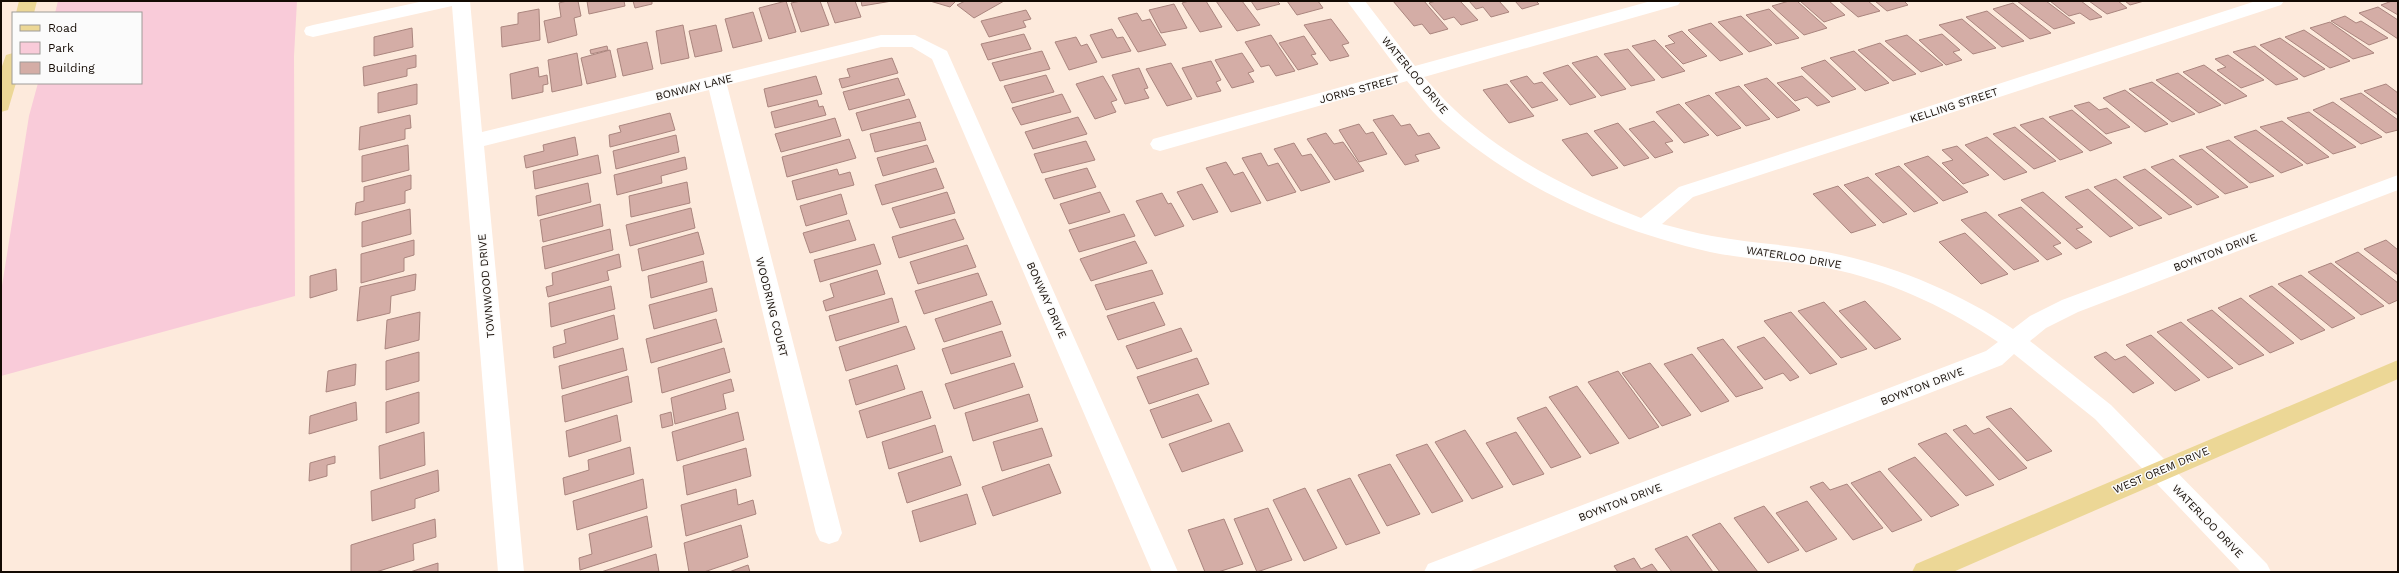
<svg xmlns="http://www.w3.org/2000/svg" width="2399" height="573" font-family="'Work Sans',sans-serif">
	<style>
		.green { fill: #f9cbd9 }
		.building { fill: #d4ada6; stroke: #aa857e }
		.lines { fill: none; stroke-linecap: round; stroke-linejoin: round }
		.minor { fill: #fff; fill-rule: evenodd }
		.major { fill: #ecd796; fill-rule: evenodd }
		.labels { text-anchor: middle; stroke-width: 3; stroke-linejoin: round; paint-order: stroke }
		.street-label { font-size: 11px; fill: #130a03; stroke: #fbfbfb }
	</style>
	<rect width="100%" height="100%" fill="#fdeadc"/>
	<!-- green -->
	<polygon class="green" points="58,1 297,1 294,56 295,296 1,376 1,292 29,116 38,83 141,83 141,13 55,13"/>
	<!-- building -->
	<g class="building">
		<polygon points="567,1 578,1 581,16 574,18 577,35 548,43 544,21 561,17 559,3"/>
		<polygon points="587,1 624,1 625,6 589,14"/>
		<polygon points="633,1 652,1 652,4 635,8"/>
		<polygon points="786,1 796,32 769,39 759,8"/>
		<polygon points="801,1 820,1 829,25 801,32 791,3"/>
		<polygon points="827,1 855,1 861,17 835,23"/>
		<polygon points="861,1 892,1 862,6"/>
		<polygon points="930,1 956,1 950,7"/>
		<polygon points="965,1 1004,1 974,18 957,5"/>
		<polygon points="1189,1 1206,1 1222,27 1200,32 1182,3"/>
		<polygon points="1216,1 1242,1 1260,25 1237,31"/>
		<polygon points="1251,1 1277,1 1280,4 1257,10"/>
		<polygon points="1287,1 1318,1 1323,8 1297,15"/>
		<polygon points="1393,1 1424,1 1448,29 1430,34 1422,24 1414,26"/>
		<polygon points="1436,1 1460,1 1478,20 1461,25 1454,17 1444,20 1429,3"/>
		<polygon points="1469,1 1499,1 1509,12 1491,17 1483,7 1476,9"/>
		<polygon points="1515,1 1536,1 1539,4 1522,9"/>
		<polygon points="1789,1 1797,1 1827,28 1804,35 1772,6"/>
		<polygon points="1800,1 1829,1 1845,15 1824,22"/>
		<polygon points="1839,1 1868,1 1880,11 1858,17"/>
		<polygon points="1875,1 1904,1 1908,5 1887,11"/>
		<polygon points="2017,1 2046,1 2075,23 2054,29"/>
		<polygon points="2050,1 2081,1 2102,17 2090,20 2080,13 2069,16"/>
		<polygon points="2089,1 2118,1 2127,8 2107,14"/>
		<polygon points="2125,1 2144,1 2130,5"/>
		<polygon points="2392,1 2398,1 2398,15 2381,5"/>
		<polygon points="2013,3 2051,33 2030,39 1993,9"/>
		<polygon points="1174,4 1187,28 1161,33 1149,10"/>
		<polygon points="2378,7 2398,20 2398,39 2359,13"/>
		<polygon points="539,9 540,40 502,47 501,27 518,24 518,13"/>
		<polygon points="1769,9 1799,38 1776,44 1746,15"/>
		<polygon points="1026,10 1031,19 1023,21 1026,27 989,37 981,21"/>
		<polygon points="1987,11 2024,41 2002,47 1966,17"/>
		<polygon points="753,12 762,41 733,48 725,19"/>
		<polygon points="1137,13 1142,21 1150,19 1166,45 1138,52 1118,18"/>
		<polygon points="1741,16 1772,45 1749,52 1718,22"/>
		<polygon points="2345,16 2356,23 2361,21 2388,38 2369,45 2331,21"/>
		<polygon points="1331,19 1349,43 1342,45 1349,56 1330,61 1304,25"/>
		<polygon points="1962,19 1996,48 1973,54 1939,25"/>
		<polygon points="2330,22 2374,53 2353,59 2310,28"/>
		<polygon points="1711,23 1743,54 1720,61 1688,30"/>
		<polygon points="683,25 689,58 661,64 656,31"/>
		<polygon points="716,25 722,51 695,57 689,31"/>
		<polygon points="412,28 413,47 374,56 374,37"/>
		<polygon points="1112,29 1117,38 1123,37 1131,51 1102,58 1090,35"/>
		<polygon points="2304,30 2350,61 2330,68 2285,37"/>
		<polygon points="1682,31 1707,56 1683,64 1665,46 1675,43 1668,36"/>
		<polygon points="1024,34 1031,49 988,60 981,44"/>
		<polygon points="1942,34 1960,50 1953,52 1962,60 1946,65 1919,40"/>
		<polygon points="1271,35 1295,71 1276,76 1269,65 1261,67 1245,42"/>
		<polygon points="1907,35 1943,65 1921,72 1885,41"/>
		<polygon points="1304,36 1316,54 1311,55 1318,64 1298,70 1279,43"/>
		<polygon points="1076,37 1081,46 1087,44 1097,62 1069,70 1055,42"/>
		<polygon points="2280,38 2325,69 2304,77 2260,45"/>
		<polygon points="1655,40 1685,71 1662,78 1632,46"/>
		<polygon points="647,42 653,69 623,76 617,49"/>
		<polygon points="1880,43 1916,74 1893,81 1858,50"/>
		<polygon points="607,46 608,50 591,54 590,50"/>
		<polygon points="2255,46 2298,79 2276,85 2233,52"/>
		<polygon points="1628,49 1655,80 1631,86 1604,54"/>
		<polygon points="610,50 616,77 587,84 581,58"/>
		<polygon points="1042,51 1050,69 1000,81 992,63"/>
		<polygon points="1854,51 1889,83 1865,91 1830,58"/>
		<polygon points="577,53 582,85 552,92 548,60"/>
		<polygon points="1242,53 1254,71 1248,73 1254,82 1232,88 1215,60"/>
		<polygon points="416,55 416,67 407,69 407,76 364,86 363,67"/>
		<polygon points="2228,55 2264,80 2241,88 2217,70 2226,67 2215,59"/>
		<polygon points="1597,56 1626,89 1601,96 1572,63"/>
		<polygon points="892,58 898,73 842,88 839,79 850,77 847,69"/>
		<polygon points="1825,60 1856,89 1832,97 1801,68"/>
		<polygon points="1211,61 1221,80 1216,82 1221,91 1197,97 1182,68"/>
		<polygon points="1171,63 1192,99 1167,106 1146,69"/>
		<polygon points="1568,65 1596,97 1570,105 1543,73"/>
		<polygon points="2204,65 2247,96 2225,104 2183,72"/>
		<polygon points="538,67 539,77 547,75 548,84 543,85 543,92 512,99 510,74"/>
		<polygon points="1139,68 1148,88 1144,89 1149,98 1125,104 1112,75"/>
		<polygon points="2178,73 2221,105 2199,113 2156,80"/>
		<polygon points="1046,75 1054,92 1012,103 1004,86"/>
		<polygon points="816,76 822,94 768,107 764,89"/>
		<polygon points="1103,76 1117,100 1111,102 1116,112 1095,119 1076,84"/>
		<polygon points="1527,76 1534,84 1542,82 1558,100 1532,108 1510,81"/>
		<polygon points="1802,76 1830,102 1817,106 1807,97 1795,101 1777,83"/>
		<polygon points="898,78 905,95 849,110 843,92"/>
		<polygon points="1767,78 1800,110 1777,118 1744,85"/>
		<polygon points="2152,82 2195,114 2172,122 2129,89"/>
		<polygon points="417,84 417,104 378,113 378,93"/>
		<polygon points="1507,84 1534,116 1509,123 1483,90"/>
		<polygon points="2386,84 2398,93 2398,115 2364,91"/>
		<polygon points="1739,86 1770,119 1746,126 1715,93"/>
		<polygon points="2125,90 2168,124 2145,132 2103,98"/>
		<polygon points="2361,93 2398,120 2398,130 2386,133 2340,99"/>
		<polygon points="1062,94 1071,112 1021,125 1012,108"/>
		<polygon points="1709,95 1741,128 1717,136 1685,103"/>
		<polygon points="909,99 916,117 862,131 856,113"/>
		<polygon points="817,100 819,107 823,106 826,115 775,128 771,112"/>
		<polygon points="2089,102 2099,110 2107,108 2130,127 2106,134 2074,106"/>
		<polygon points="2333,102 2382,137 2361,144 2313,110"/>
		<polygon points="1679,104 1709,135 1684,143 1656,112"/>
		<polygon points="2072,110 2112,143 2090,151 2049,117"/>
		<polygon points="2309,112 2356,147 2333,154 2287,118"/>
		<polygon points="670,113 675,130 610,147 609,135 621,132 619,126"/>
		<polygon points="410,115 411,128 405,129 405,139 359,150 360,127"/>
		<polygon points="1393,115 1401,126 1410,124 1418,136 1429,133 1440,148 1415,155 1419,161 1405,165 1373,120"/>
		<polygon points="1078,117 1087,134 1033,149 1025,132"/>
		<polygon points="835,118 841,136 781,152 775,134"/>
		<polygon points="2043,118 2083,152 2060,160 2020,125"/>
		<polygon points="1654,121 1673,141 1665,143 1673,152 1655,158 1629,129"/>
		<polygon points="2282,121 2329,157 2307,164 2260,127"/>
		<polygon points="920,122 926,140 875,152 870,134"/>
		<polygon points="1618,123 1649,158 1624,166 1594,131"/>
		<polygon points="1359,124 1366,134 1373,132 1387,154 1359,162 1339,130"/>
		<polygon points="2015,127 2056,161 2034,169 1993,134"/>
		<polygon points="2256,130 2303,165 2281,173 2234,137"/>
		<polygon points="1326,133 1334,144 1343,142 1364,171 1335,180 1307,139"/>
		<polygon points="1587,133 1618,168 1592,176 1562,140"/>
		<polygon points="676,135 679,152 616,169 613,151"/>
		<polygon points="575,137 578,155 526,168 524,156 544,151 543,145"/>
		<polygon points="1987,137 2027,172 2004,180 1965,145"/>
		<polygon points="849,139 856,158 787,177 782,157"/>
		<polygon points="2229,140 2274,176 2250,183 2206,147"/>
		<polygon points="1086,141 1095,160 1042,173 1034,154"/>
		<polygon points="1294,143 1302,156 1311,154 1330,182 1301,191 1274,149"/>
		<polygon points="408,145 409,170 362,182 362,156"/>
		<polygon points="927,145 934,162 883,176 877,158"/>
		<polygon points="1957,146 1989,175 1963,184 1942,163 1953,160 1942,150"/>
		<polygon points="2202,149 2248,187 2225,194 2179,156"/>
		<polygon points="1261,153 1268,166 1278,163 1296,192 1267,201 1242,158"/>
		<polygon points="598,155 601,173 535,189 533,171"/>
		<polygon points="1928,156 1968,192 1943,201 1904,164"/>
		<polygon points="685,157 687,169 661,176 662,183 617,195 614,175"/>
		<polygon points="2173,159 2219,197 2197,205 2151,167"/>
		<polygon points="1226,162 1234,175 1243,172 1261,203 1231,212 1206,168"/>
		<polygon points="1899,166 1938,203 1914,212 1875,174"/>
		<polygon points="936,168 944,188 882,205 875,185"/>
		<polygon points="1087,168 1096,187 1054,199 1045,179"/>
		<polygon points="837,169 839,175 850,172 854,185 797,200 792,181"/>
		<polygon points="2145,169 2192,207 2169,215 2123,177"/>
		<polygon points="411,175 411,189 405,191 405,203 355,215 356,203 364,201 364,187"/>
		<polygon points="1868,177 1907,214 1883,223 1844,185"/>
		<polygon points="2116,179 2162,218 2139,226 2094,187"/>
		<polygon points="687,182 690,203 631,217 629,196"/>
		<polygon points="588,183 591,202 538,216 536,196"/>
		<polygon points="1202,184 1218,212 1193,220 1177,192"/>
		<polygon points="1838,186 1876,225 1851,233 1813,194"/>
		<polygon points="2088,189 2133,228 2110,237 2065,197"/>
		<polygon points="947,192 955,213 900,228 892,208"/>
		<polygon points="1100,192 1110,212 1069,224 1060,204"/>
		<polygon points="2043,192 2083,227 2076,229 2092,242 2076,249 2021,200"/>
		<polygon points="1162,193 1168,204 1171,203 1184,226 1155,236 1136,201"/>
		<polygon points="841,194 847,214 806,226 800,206"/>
		<polygon points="600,204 603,226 543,242 540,220"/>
		<polygon points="2021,207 2061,243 2053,246 2062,254 2047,260 1998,215"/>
		<polygon points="691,208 695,228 630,246 626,225"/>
		<polygon points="410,209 411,234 362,247 362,222"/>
		<polygon points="1986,212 2039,261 2014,270 1961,220"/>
		<polygon points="1124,214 1135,236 1079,252 1069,230"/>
		<polygon points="955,219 964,239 899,258 892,237"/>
		<polygon points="849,220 856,240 810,253 803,233"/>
		<polygon points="610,229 613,250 545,269 542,247"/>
		<polygon points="698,232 704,254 642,271 638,249"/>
		<polygon points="1965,233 2008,274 1981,284 1939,242"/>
		<polygon points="414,240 414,255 404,258 404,271 361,283 361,254"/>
		<polygon points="2386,240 2398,250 2398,275 2364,249"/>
		<polygon points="1135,241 1147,263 1091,281 1080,259"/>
		<polygon points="874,244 881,264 820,282 814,260"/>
		<polygon points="967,245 976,267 918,284 910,262"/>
		<polygon points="2358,252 2398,283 2398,300 2389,304 2335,262"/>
		<polygon points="619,254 621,267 607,271 609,280 548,297 546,287 553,285 552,273"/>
		<polygon points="703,261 707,282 651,298 648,276"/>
		<polygon points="2331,263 2384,306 2361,315 2308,272"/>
		<polygon points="336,269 337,290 310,298 310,276"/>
		<polygon points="877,270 885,294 826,311 823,301 834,297 830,284"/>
		<polygon points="1152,270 1163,294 1106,310 1095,285"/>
		<polygon points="978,273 987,295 924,314 915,291"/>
		<polygon points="416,274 415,290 391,296 390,313 357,321 360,287"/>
		<polygon points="2301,275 2355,318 2332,328 2278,284"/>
		<polygon points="611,286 615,309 551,327 549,303"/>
		<polygon points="2272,286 2325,330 2301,340 2249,296"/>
		<polygon points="712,288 717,311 654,329 649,305"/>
		<polygon points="892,298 899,322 836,341 829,316"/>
		<polygon points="2241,298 2294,343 2270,353 2218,308"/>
		<polygon points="992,301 1001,324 944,342 935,319"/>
		<polygon points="1865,301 1901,339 1875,349 1839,311"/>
		<polygon points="1154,302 1165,325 1118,340 1107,316"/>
		<polygon points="1824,302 1867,349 1841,358 1798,311"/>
		<polygon points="2212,310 2264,355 2239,365 2187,320"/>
		<polygon points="420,312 419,340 385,349 387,320"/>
		<polygon points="1791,312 1837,364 1810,374 1764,321"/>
		<polygon points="614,315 618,339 554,358 553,347 566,343 564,330"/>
		<polygon points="716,319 722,342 651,363 646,339"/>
		<polygon points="2181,322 2233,368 2208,378 2157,332"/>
		<polygon points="906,326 915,349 846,371 839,347"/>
		<polygon points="1181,328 1192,351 1137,369 1126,346"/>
		<polygon points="1002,331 1011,356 951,374 942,349"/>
		<polygon points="2151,335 2200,380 2175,391 2126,345"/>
		<polygon points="1764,337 1799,377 1790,381 1783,373 1765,380 1737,347"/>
		<polygon points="1723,339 1763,388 1736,397 1697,348"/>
		<polygon points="623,348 627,370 562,389 559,366"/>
		<polygon points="724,348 730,372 662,393 658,368"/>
		<polygon points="419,352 419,381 386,390 386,361"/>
		<polygon points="2106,352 2115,360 2125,356 2154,383 2133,393 2094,357"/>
		<polygon points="1692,354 1729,401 1701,412 1664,364"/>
		<polygon points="1197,358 1209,384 1149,404 1137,377"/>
		<polygon points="1014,363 1023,387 954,409 945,384"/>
		<polygon points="1650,363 1691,415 1662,426 1622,373"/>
		<polygon points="356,364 355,385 326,392 328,371"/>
		<polygon points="897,365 905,389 856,405 849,380"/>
		<polygon points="1618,371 1659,427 1629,439 1588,382"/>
		<polygon points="628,376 632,402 565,422 562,396"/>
		<polygon points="731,379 734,391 723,394 726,409 675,424 671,398"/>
		<polygon points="1577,386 1619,443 1590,454 1549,397"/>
		<polygon points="922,391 931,418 867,438 859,411"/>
		<polygon points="419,392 419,423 386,433 386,402"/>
		<polygon points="1029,394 1038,421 973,441 965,413"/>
		<polygon points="1198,394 1212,421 1162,438 1150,410"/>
		<polygon points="356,402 357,420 309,434 310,416"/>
		<polygon points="1546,407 1581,457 1551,468 1517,418"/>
		<polygon points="2011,408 2052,451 2027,461 1986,417"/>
		<polygon points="671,412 673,425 662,428 660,415"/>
		<polygon points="738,412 744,440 677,461 672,432"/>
		<polygon points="617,415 621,441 569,457 566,431"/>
		<polygon points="1229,423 1243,451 1182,472 1169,444"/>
		<polygon points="935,425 943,452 889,469 882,442"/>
		<polygon points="1966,425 1974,434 1989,428 2027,468 1999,480 1953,430"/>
		<polygon points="1042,428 1052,456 1002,471 993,442"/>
		<polygon points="1465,430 1503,487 1472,499 1435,442"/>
		<polygon points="424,432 425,465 380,479 379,446"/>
		<polygon points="1516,432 1544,474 1513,485 1486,443"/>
		<polygon points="1946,433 1994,485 1966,496 1918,444"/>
		<polygon points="1427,444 1463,501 1432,513 1396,455"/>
		<polygon points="630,447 634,474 565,495 563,478 589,470 588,460"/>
		<polygon points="746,448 751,476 687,495 683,466"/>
		<polygon points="335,456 335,463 327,465 327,476 309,481 310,463"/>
		<polygon points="951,456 961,485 907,503 898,473"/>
		<polygon points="1915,457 1959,505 1931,517 1888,469"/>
		<polygon points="1049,464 1061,493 993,516 982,487"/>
		<polygon points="1390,464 1420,514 1387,526 1358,475"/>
		<polygon points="438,470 439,491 415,499 415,508 372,521 371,491"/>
		<polygon points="1880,471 1922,520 1892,532 1851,483"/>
		<polygon points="1350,478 1380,533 1346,545 1317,490"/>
		<polygon points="643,479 647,508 577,530 573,501"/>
		<polygon points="1823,482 1830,490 1847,484 1883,528 1853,540 1810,487"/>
		<polygon points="1305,488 1337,548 1304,561 1273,500"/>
		<polygon points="736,489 738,505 753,500 756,514 686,536 681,505"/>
		<polygon points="967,494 976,524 920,542 912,511"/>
		<polygon points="1807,501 1837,539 1806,552 1776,513"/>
		<polygon points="1764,506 1799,550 1768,563 1734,518"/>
		<polygon points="1268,508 1292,560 1257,572 1234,519"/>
		<polygon points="647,516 652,547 580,570 579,558 592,554 589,534"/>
		<polygon points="435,519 436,537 413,544 414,560 376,572 351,572 351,545"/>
		<polygon points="1224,519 1243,564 1218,572 1205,572 1188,530"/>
		<polygon points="1720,523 1758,572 1720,572 1692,535"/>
		<polygon points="741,525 748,557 704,572 689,572 684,543"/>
		<polygon points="1687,536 1713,572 1672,572 1655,549"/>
		<polygon points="656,554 659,572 601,572"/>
		<polygon points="1634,558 1641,569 1652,564 1658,572 1618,572 1614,566"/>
		<polygon points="438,563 438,572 410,572"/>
		<polygon points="748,565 750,572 729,572"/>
	</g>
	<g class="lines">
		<!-- minor -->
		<g class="minor">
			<polygon points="424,1 470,1 482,132 881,35 915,35 947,51 1178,572 1152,572 932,59 912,47 881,47 727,85 842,533 838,541 829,544 820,541 816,533 709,90 484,146 524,572 498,572 452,6 313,37 306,35 304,31 306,27 313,25"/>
			<path d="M1347,1H1365L1415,66L1651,1H1681L1678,5L1424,77C1434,88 1444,100 1455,110C1507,159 1575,192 1641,218L1679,187L2256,1H2284L2281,5L1693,197L1662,224C1679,228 1695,233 1712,236C1755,244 1799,245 1841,255C1902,269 1962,294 2013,329L2030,316L2062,300L2398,175V190L2078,312L2046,328L2030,341L2111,405L2267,564L2271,572H2241L2095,419L2014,354L2002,365L1468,572H1424L1428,564L1986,351L1998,342C1951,310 1897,284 1841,271C1799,261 1753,261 1710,252C1611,229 1520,189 1442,121C1429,109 1419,94 1407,81L1160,151L1153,149L1150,144L1153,139L1399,71Z"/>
		</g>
		<!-- major -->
		<g class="major">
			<polygon points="19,1 37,1 34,13 16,13"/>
			<polygon points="13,53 13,83 16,83 8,110 1,112 1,69 6,55"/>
			<polygon points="2398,360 2398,379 1953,572 1912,572 1916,564"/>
		</g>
	</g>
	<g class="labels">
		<!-- street labels -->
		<g class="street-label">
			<text transform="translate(1415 75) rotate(50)" y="4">WATERLOO DRIVE</text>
			<text transform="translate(694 87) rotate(-14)" y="4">BONWAY LANE</text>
			<text transform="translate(1359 89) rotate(-15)" y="4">JORNS STREET</text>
			<text transform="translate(1954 105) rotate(-18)" y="4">KELLING STREET</text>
			<text transform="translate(2215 252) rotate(-21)" y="4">BOYNTON DRIVE</text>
			<text transform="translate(1794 257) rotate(9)" y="4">WATERLOO DRIVE</text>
			<text transform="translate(486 286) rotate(-95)" y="4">TOWNWOOD DRIVE</text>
			<text transform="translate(1047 300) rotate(66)" y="4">BONWAY DRIVE</text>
			<text transform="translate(772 307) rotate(76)" y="4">WOODRING COURT</text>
			<text transform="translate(1922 386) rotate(-21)" y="4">BOYNTON DRIVE</text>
			<text transform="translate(2161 470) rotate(-23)" y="4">WEST OREM DRIVE</text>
			<text transform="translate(1620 502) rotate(-21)" y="4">BOYNTON DRIVE</text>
			<text transform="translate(2208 521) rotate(46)" y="4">WATERLOO DRIVE</text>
		</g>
	</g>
	<!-- border -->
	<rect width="2399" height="573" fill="none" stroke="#130a03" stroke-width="4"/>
	<!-- legend -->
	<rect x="12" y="12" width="130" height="72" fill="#fbfbfb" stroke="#9e9b98"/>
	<rect x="20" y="25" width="20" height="6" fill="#ecd796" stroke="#9e9b98"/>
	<text x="48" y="32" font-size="12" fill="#130a03">Road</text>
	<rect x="20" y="42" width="20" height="12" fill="#f9cbd9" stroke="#9e9b98"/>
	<text x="48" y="52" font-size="12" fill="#130a03">Park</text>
	<rect x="20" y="62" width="20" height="12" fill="#d4ada6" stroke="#9e9b98"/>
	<text x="48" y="72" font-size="12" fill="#130a03">Building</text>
</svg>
